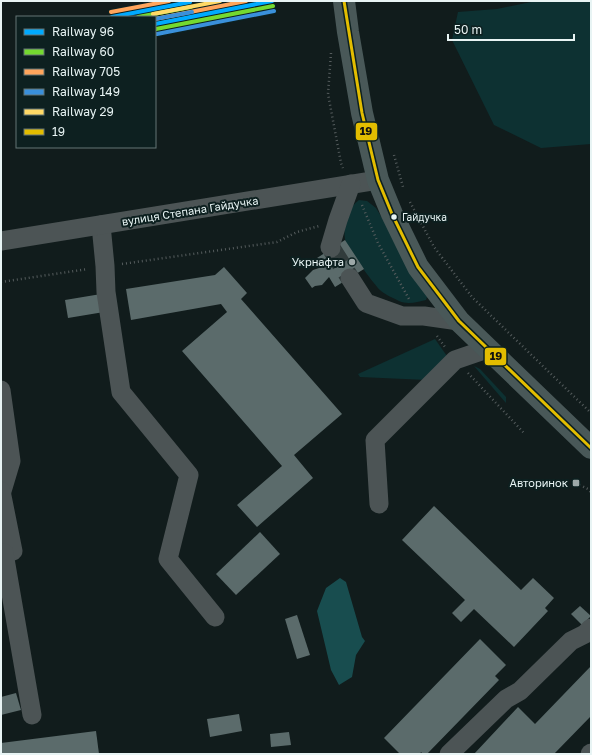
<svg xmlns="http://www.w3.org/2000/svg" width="592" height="755" font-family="'Golos Text',sans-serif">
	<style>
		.green { fill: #0d3132 }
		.water { fill: #184d4f }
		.building { fill: #5b6b6b }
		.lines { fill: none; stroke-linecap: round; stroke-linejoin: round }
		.minor-tunnel { stroke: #313c3c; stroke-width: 19; stroke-dasharray: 19 10; stroke-linecap: butt }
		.path { stroke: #555c5d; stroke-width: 2.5; stroke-dasharray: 1 3; stroke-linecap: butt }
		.minor { stroke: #4c5455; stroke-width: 19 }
		.major { stroke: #495858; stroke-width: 22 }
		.bus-1-casing { stroke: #0d2020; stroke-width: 6 }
		.bus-1 { stroke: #e3bd00; stroke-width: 3 }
		.rail-1-casing { stroke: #0d2020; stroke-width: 7 }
		.rail-2-casing { stroke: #0d2020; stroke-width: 7 }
		.rail-3-casing { stroke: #0d2020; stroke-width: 7 }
		.rail-4-casing { stroke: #0d2020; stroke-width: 7 }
		.rail-5-casing { stroke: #0d2020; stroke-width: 7 }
		.rail-1 { stroke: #0af; stroke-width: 4 }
		.rail-2 { stroke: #74d930; stroke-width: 4 }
		.rail-3 { stroke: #ffa55c; stroke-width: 4 }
		.rail-4 { stroke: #3a90db; stroke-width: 4 }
		.rail-5 { stroke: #ffd966; stroke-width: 4 }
		.bus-dot { fill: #e8f4f4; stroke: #0d2020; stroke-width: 1.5 }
		.poi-dot { fill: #9da8a8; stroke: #0d2020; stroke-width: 1.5 }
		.labels { text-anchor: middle; stroke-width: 4; stroke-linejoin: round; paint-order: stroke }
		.bus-label { font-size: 10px; fill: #e8f4f4; stroke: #0d2020; text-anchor: start }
		.street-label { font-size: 11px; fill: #e8f4f4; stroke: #0d2020 }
		.poi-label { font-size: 11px; fill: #e8f4f4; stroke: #0d2020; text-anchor: end }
		.line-badge { stroke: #0d2020; stroke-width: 1.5 }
		.pale-badge-label { font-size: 11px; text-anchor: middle; font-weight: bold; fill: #111 }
	</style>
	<rect width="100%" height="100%" fill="#111c1c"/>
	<!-- green -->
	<g class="green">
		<polygon points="536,1 591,1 591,144 541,148 494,125 452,40 458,12 497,9"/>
		<path d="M359,200L367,201L376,208L428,294L426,300C417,302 408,305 399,301C393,298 384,294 380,290C373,283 346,247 345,239C343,224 347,209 359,200Z"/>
		<polygon points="435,339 449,359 427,380 360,377 358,374"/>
		<polygon points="474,366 480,369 506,397 506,403"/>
	</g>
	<!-- water -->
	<polygon class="water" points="340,578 346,582 362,637 365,641 356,655 352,677 339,685 331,670 317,611 326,588"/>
	<!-- building -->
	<g class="building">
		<polygon points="345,240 364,269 335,287 329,277 322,285 315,286 312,288 305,278 313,270 322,267 317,258"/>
		<polygon points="224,267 247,293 241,299 342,414 294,455 313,478 257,527 237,505 282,466 182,351 227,312 221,304 131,320 126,289 215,275"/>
		<polygon points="101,294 104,312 68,318 65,300"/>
		<polygon points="434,506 521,590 533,578 554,598 545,608 548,611 514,647 474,609 461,622 452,613 465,600 402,540"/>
		<polygon points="260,532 280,554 236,595 216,574"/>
		<polygon points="580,606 591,616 582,625 571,614"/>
		<polygon points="297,615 310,655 297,659 285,619"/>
		<polygon points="480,639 506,665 495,676 499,680 427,754 423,754 421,752 420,754 400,754 384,738"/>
		<polygon points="591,666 591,716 554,754 474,754 518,707 535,724"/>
		<polygon points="16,693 21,710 1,715 1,697"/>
		<polygon points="239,714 242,731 210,737 207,719"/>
		<polygon points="96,731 99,754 1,754 1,743"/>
		<polygon points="289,732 291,745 271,747 270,734"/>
	</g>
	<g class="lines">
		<!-- minor-tunnel -->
		<polyline class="minor-tunnel" points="331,248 350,278"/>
		<!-- path -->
		<g class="path">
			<polyline points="331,53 328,94 341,163 343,168"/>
			<polyline points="394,155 403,187"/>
			<polyline points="410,202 434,247 472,297 591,413"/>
			<polyline points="362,205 378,243 409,299"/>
			<polyline points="122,264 277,242 297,232 319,226"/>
			<polyline points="1,282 88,269"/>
			<polyline points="437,336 445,347"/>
			<polyline points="468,373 524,433"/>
			<polyline points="576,483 588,489 591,492"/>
		</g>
		<!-- minor -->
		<g class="minor">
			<polyline points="101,225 105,266 106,292 121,392 189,475 168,559 215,617"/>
			<polyline points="1,241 378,180"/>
			<polyline points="331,248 330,247 338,220 351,184"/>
			<polyline points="350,278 366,303 402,316 424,316 459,321"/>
			<polyline points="1,390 11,461 2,491"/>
			<polyline points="1,491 13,551 1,554"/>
			<polyline points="379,504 375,440 455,360 487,349"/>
			<polyline points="4,553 32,715"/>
			<polyline points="449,754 506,699 520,691 571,641 585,634 591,628"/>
			<polyline points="590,754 591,753"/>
		</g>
		<!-- major -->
		<polyline class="major" points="344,1 348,32 362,113 378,180 392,214 418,267 459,321 591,448"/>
		<!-- bus-1 casing -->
		<g class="bus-1-casing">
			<polyline id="bus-1" points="344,1 362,113 378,180 392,214 418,267 459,321 591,448"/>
		</g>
		<!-- bus-1 -->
		<use href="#bus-1" class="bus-1"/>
		<!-- rail-1 casing -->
		<g class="rail-1-casing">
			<g id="rail-1">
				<polyline points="112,17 190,2"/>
				<polyline points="155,24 272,1"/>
			</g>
		</g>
		<!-- rail-2 casing -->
		<g class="rail-2-casing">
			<g id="rail-2">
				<polyline points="138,17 191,7"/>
				<polyline points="156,29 273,6"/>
			</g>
		</g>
		<!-- rail-3 casing -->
		<g class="rail-3-casing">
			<g id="rail-3">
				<polyline points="111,12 169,1"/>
				<polyline points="155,19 246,1"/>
			</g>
		</g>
		<!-- rail-4 casing -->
		<g class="rail-4-casing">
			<g id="rail-4">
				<polyline points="155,19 192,12"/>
				<polyline points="157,34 274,11"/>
			</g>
		</g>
		<!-- rail-5 casing -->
		<g class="rail-5-casing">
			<polyline id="rail-5" points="153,14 220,1"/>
		</g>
		<!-- rail-1 -->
		<use href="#rail-1" class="rail-1"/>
		<!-- rail-2 -->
		<use href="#rail-2" class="rail-2"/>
		<!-- rail-3 -->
		<use href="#rail-3" class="rail-3"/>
		<!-- rail-4 -->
		<use href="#rail-4" class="rail-4"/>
		<!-- rail-5 -->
		<use href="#rail-5" class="rail-5"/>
	</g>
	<!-- markers -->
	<circle class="bus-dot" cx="394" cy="217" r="3.5"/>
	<g class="poi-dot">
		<circle cx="352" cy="262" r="4"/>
		<rect x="572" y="479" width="8" height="8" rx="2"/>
	</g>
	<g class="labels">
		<!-- bus labels -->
		<g class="bus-label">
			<text x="402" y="221">Гайдучка</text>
		</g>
		<!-- street labels -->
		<g class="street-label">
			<text transform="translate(190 211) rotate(-9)" y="4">вулиця Степана Гайдучка</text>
		</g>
		<!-- poi labels -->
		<g class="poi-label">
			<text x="344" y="266">Укрнафта</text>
			<text x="568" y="487">Авторинок</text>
		</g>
	</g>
	<g class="line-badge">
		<rect x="355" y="122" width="23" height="19" rx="4" fill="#e3bd00"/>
		<rect x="484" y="347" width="23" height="19" rx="4" fill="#e3bd00"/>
	</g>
	<g class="pale-badge-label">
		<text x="366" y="135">19</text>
		<text x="496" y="360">19</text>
	</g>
	<!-- border -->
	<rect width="592" height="755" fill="none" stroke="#e8f4f4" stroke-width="4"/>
	<!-- legend -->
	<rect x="16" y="16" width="140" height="132" fill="#0d2020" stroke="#657575"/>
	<rect x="24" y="29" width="20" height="6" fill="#00aaff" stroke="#657575"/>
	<text x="52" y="36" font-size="12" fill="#e8f4f4">Railway 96</text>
	<rect x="24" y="49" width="20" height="6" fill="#74d930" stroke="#657575"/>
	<text x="52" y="56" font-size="12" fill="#e8f4f4">Railway 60</text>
	<rect x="24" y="69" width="20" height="6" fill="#ffa55c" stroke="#657575"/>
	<text x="52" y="76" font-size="12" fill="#e8f4f4">Railway 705</text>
	<rect x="24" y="89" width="20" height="6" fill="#3a90db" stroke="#657575"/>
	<text x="52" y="96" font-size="12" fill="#e8f4f4">Railway 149</text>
	<rect x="24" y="109" width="20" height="6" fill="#ffd966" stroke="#657575"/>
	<text x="52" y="116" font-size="12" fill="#e8f4f4">Railway 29</text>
	<rect x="24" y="129" width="20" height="6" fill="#e3bd00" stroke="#657575"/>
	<text x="52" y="136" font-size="12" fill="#e8f4f4">19</text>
	<!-- scale -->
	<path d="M448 34v6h126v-6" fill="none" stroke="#e8f4f4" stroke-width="2"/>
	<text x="454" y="34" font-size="12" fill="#e8f4f4" stroke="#0d2020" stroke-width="3" paint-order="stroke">50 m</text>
</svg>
